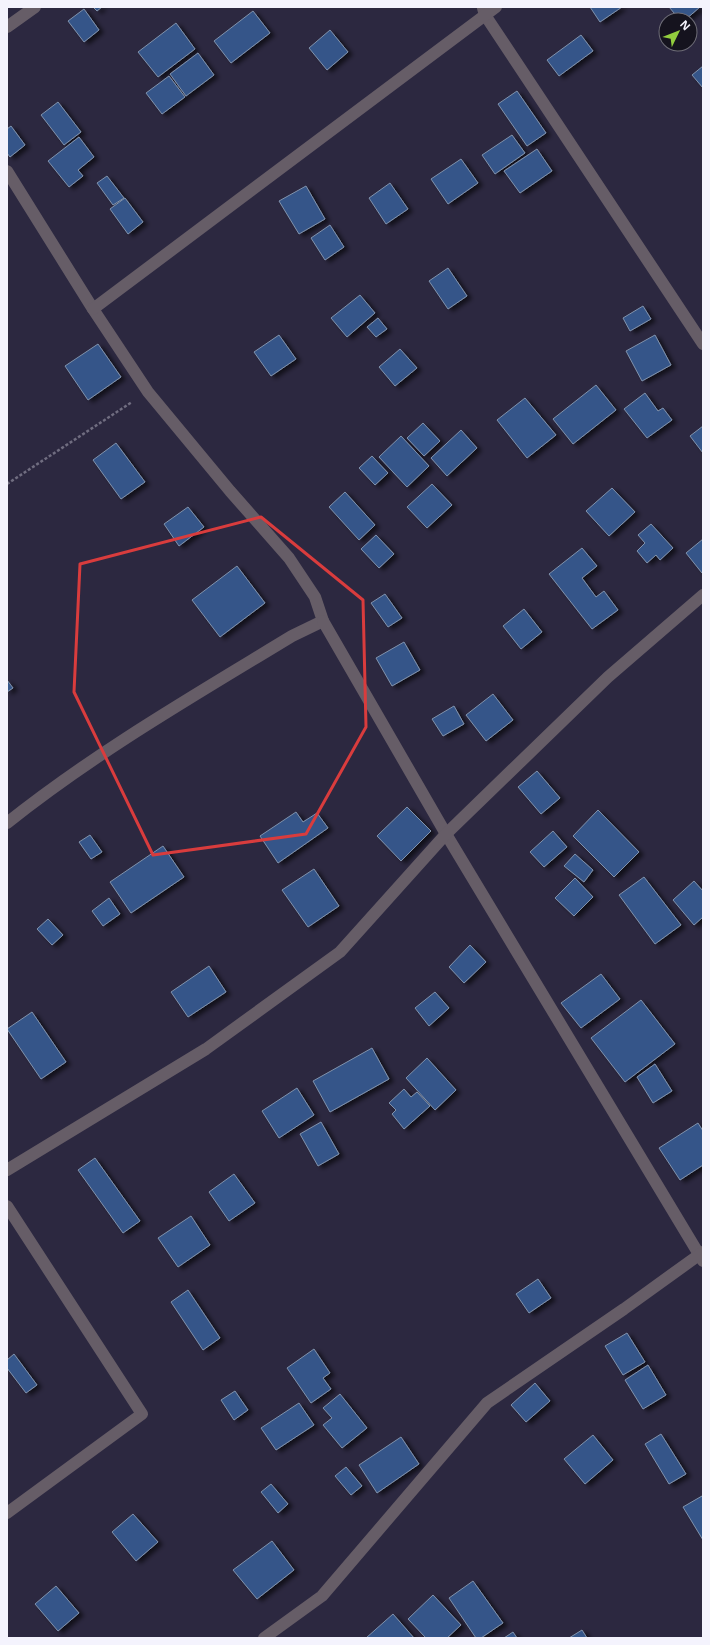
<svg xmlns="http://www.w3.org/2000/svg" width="710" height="1645" font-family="'Noto Sans',sans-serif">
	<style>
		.building { fill: #345589; stroke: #8092ac; filter: url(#shadow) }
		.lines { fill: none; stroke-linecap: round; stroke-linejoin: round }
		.path { stroke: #706d80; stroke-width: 2.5; stroke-dasharray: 3 2; stroke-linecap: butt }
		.minor { stroke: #665d67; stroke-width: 12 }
		.marked { fill: none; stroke: #d93c3d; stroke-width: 3; stroke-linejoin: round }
	</style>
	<defs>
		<filter id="shadow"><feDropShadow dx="4.5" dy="2.5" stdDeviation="2" flood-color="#0009"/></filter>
	</defs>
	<rect width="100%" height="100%" fill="#2c2840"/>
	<!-- building -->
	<g class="building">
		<polygon points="93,7 102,7 97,11"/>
		<polygon points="590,7 622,7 600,22"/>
		<polygon points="669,7 700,7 685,20 680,20"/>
		<polygon points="84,9 99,30 84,42 68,21"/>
		<polygon points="253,11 270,33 231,63 214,41"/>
		<polygon points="176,23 195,49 158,77 138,52"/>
		<polygon points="330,30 348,52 327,70 309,48"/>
		<polygon points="581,35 593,51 559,76 547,60"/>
		<polygon points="198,53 214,75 186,96 170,74"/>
		<polygon points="703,66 703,88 692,75"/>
		<polygon points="169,76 185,97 162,114 146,93"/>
		<polygon points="517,91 546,133 527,146 498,104"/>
		<polygon points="58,102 81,132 64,145 41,115"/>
		<polygon points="11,126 25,145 10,157 7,153 7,129"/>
		<polygon points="512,135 525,153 495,174 482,155"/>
		<polygon points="79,137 94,157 78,170 83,176 69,187 48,161"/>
		<polygon points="537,149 552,171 520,193 504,171"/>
		<polygon points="461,159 478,183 448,204 431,179"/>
		<polygon points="107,176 124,198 113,205 97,183"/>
		<polygon points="390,183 408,209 386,224 369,198"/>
		<polygon points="306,186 325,219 299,234 279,201"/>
		<polygon points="125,198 143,222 128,234 110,209"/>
		<polygon points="330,225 344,247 325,260 311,238"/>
		<polygon points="448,268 467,296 448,309 429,281"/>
		<polygon points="360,295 375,313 347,337 331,318"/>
		<polygon points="643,306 651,319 630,331 623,318"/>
		<polygon points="378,318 387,329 376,337 367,327"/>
		<polygon points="279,335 296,359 271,376 254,352"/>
		<polygon points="655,335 671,365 642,381 626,351"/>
		<polygon points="98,344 121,377 88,400 65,366"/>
		<polygon points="400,349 417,368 395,386 379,367"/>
		<polygon points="596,385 616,410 573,444 553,419"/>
		<polygon points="645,393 658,411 663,408 672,420 647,438 624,409"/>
		<polygon points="525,398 556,435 527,458 497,420"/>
		<polygon points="423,423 440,441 424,456 407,438"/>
		<polygon points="703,426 703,453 690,436"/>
		<polygon points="461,430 477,448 447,476 431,458"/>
		<polygon points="401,436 429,466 407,487 379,457"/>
		<polygon points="116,443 145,482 121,499 93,460"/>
		<polygon points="372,456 388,473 375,485 359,468"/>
		<polygon points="432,484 452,505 427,528 407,507"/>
		<polygon points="612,488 635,512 609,536 586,511"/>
		<polygon points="345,492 375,525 359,540 329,507"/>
		<polygon points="188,507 204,527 179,546 164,524"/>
		<polygon points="651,524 673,548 660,560 656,555 647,563 637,551 645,543 638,535"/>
		<polygon points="376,535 394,554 379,568 361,549"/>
		<polygon points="703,539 703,573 702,573 686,553"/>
		<polygon points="582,548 597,566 582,578 596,597 604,591 618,610 592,629 549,574"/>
		<polygon points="237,566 265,603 220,637 192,600"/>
		<polygon points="385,594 402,618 388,627 371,603"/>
		<polygon points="524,609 542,632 521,649 503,626"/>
		<polygon points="404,642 420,670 392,686 376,658"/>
		<polygon points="7,680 13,688 7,692"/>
		<polygon points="493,694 513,720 486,741 466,715"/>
		<polygon points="454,706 464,724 443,736 432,719"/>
		<polygon points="537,771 560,798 541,814 518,787"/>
		<polygon points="407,807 431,831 401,861 377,836"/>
		<polygon points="598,810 639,852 614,877 573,836"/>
		<polygon points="296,812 303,822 317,813 328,828 278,863 260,836"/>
		<polygon points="553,831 567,847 544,867 530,852"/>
		<polygon points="90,835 102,852 91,859 79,842"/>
		<polygon points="163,846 184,877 131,913 110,882"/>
		<polygon points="575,854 593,870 584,882 564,866"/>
		<polygon points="314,869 339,906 308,927 282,890"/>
		<polygon points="644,877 681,925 655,944 619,895"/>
		<polygon points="575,878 593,897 574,916 555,898"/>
		<polygon points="694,881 703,891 703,917 694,925 673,900"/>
		<polygon points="109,898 120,914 103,926 92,911"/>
		<polygon points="48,919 63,935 52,945 37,929"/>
		<polygon points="470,945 486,962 464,983 449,967"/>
		<polygon points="209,966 226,992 188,1017 171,992"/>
		<polygon points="601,974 620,999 581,1028 561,1003"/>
		<polygon points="435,992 449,1008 429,1026 415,1008"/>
		<polygon points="641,1000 675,1044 625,1082 591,1038"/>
		<polygon points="32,1012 66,1062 41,1079 7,1029"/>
		<polygon points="372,1048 389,1079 330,1112 313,1081"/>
		<polygon points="427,1058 456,1090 435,1110 406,1078"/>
		<polygon points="655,1064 672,1091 653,1103 637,1077"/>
		<polygon points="297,1088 314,1115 279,1138 262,1111"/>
		<polygon points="404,1089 411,1097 417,1092 430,1106 404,1129 392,1114 396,1110 389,1103"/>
		<polygon points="321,1122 339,1154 318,1166 300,1134"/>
		<polygon points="698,1123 703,1131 703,1165 680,1180 659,1148"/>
		<polygon points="95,1158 140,1221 123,1233 78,1170"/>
		<polygon points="234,1174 255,1203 229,1221 209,1192"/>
		<polygon points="191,1216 210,1245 178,1267 158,1238"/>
		<polygon points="538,1279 551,1298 529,1313 516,1294"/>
		<polygon points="188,1290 220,1338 203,1350 171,1302"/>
		<polygon points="627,1333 645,1362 623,1375 605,1346"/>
		<polygon points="314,1349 330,1373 323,1378 331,1389 311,1403 287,1368"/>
		<polygon points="14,1354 37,1385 26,1393 7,1368 7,1360"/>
		<polygon points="648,1365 666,1395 643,1409 625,1380"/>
		<polygon points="535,1383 550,1401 526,1422 511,1405"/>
		<polygon points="235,1391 248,1410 234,1420 221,1400"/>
		<polygon points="340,1394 367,1428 342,1448 323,1425 332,1418 323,1408"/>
		<polygon points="299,1403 314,1425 276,1450 261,1428"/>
		<polygon points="661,1434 686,1474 669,1484 645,1444"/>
		<polygon points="593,1435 613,1460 585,1484 564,1459"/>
		<polygon points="401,1437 419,1464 377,1493 359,1465"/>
		<polygon points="346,1467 362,1486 351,1495 335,1476"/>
		<polygon points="271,1484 288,1504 278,1513 261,1492"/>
		<polygon points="702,1496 703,1498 703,1540 683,1507"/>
		<polygon points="133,1514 158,1542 136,1561 112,1532"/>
		<polygon points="272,1541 294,1570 257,1599 233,1570"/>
		<polygon points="473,1581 503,1623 481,1638 476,1638 449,1598"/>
		<polygon points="56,1586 79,1613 58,1631 35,1604"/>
		<polygon points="433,1595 461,1625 447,1638 426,1638 408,1619"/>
		<polygon points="393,1614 414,1638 366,1638"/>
		<polygon points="582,1630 587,1638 569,1638"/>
		<polygon points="513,1632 517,1638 504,1638"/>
	</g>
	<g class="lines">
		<!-- path -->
		<polyline class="path" points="7,484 132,402"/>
		<!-- minor -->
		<g class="minor">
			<polyline points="483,8 485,15 703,344"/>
			<polyline points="7,27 35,7"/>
			<path d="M7,171L93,309L148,392L230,491L289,558L315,597L323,621L292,636C195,695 96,752 7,823"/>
			<polyline points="93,309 496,7"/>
			<polyline points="323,621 446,834 703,1261"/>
			<polyline points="7,1170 206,1049 340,952 446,834 608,677 703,595"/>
			<polyline points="7,1206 142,1414 7,1513"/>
			<polyline points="264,1638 322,1596 487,1403 624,1309 703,1252"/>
		</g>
	</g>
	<!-- marked area -->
	<path class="marked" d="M261,517L363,600L366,727L306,834L153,855L74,692L80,564Z"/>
	<!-- border -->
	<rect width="710" height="1645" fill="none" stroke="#f4f3fd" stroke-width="16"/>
	<!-- north arrow -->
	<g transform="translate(678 32) rotate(47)"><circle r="19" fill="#15131e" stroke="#6e6d77"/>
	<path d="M0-3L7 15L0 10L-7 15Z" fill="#92cd3e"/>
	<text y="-6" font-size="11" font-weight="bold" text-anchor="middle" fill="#f4f3fd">N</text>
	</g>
</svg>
